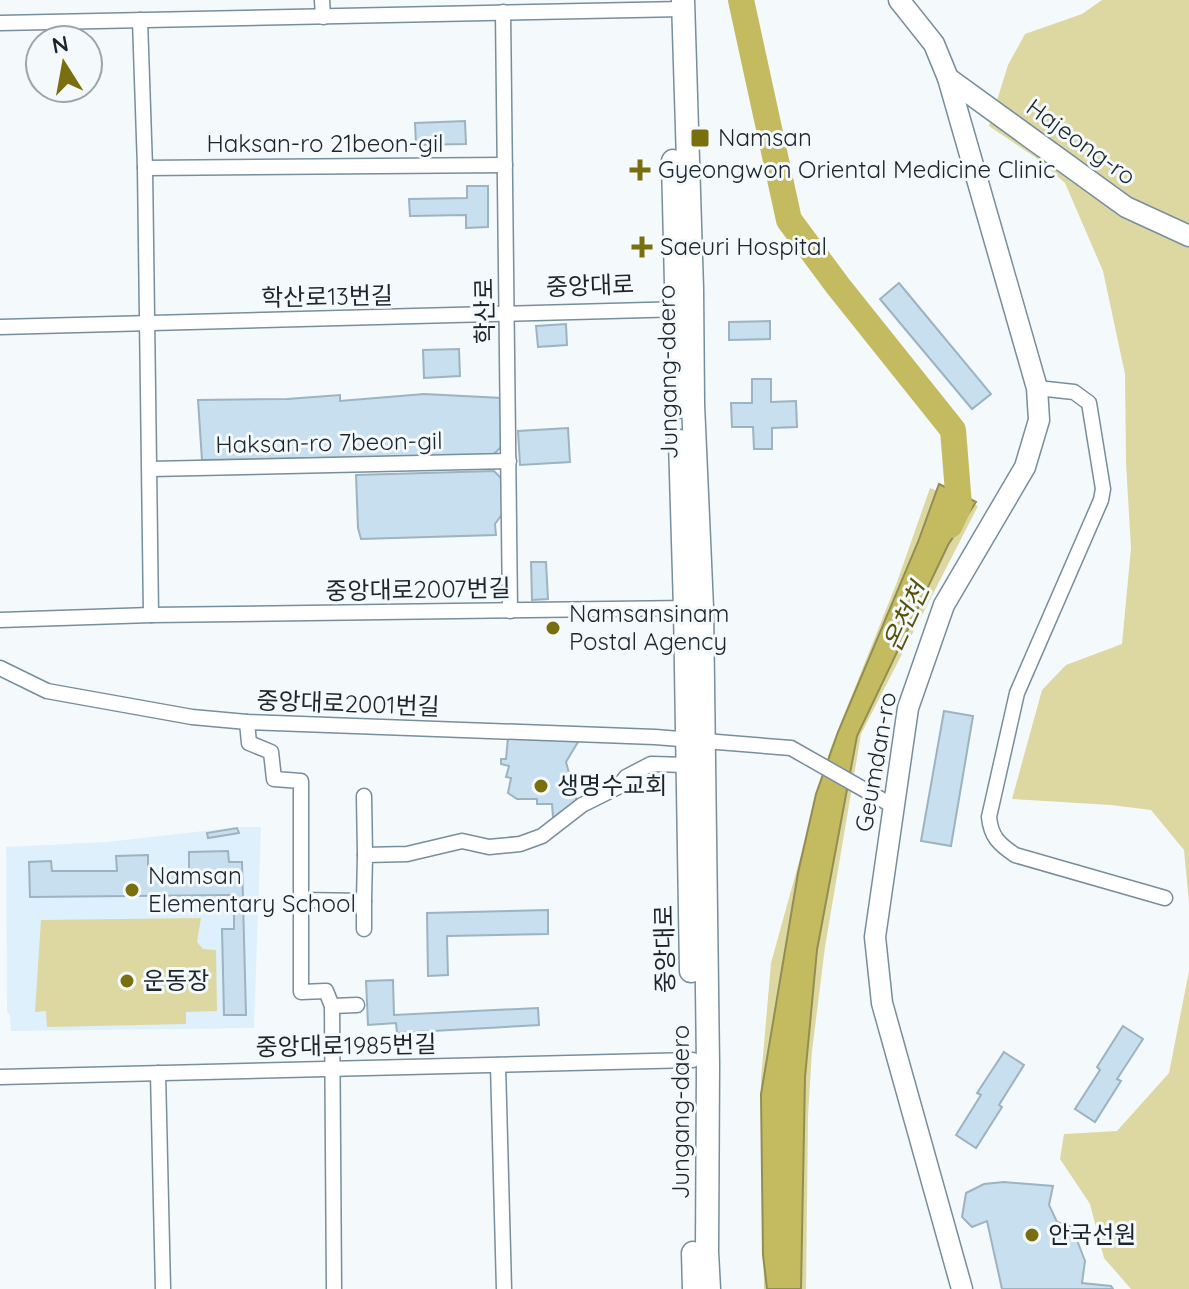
<svg xmlns="http://www.w3.org/2000/svg" width="1189" height="1289" font-family="Quicksand,'Noto Sans KR',sans-serif">
	<style>
		.built { fill: #ddf0fc }
		.green { fill: #ddd8a2 }
		.water { fill: #c4bb61; stroke: #928e51; stroke-width: 2 }
		.lines { fill: none; stroke-linecap: round; stroke-linejoin: round }
		.river { stroke: #c4bb61; stroke-width: 26 }
		.building { fill: #c7dfee; stroke: #9cb3c1; stroke-width: 2 }
		.street-casing { stroke: #778e9c; stroke-width: 17 }
		.secondary-casing { stroke: #778e9c; stroke-width: 23 }
		.primary-casing { stroke: #778e9c; stroke-width: 25 }
		.street { stroke: #fff; stroke-width: 14 }
		.secondary { stroke: #fff; stroke-width: 20 }
		.primary { stroke: #fff; stroke-width: 22 }
		.poi-dot { fill: #796f0f; stroke: #f4f9fc; stroke-width: 3 }
		.labels { text-anchor: middle; stroke-width: 6; stroke-linejoin: round; paint-order: stroke }
		.poi-label { font-size: 24px; fill: #1c252b; stroke: #f4f9fc; text-anchor: start }
		.street-label { font-size: 24px; fill: #1c252b; stroke: #f4f9fc }
		.water-label { font-size: 26px; font-style: italic; fill: #58510a; stroke: #f4f9fc }
	</style>
	<rect width="100%" height="100%" fill="#f4f9fc"/>
	<!-- built -->
	<polygon class="built" points="239,827 261,827 254,1028 11,1031 10,1016 7,1011 6,847 107,842"/>
	<!-- green -->
	<g class="green">
		<polygon points="1102,0 1189,0 1189,903 1184,850 1151,810 1111,805 1012,799 1042,690 1066,665 1122,644 1131,548 1126,463 1125,374 1103,271 1065,183 1035,157 989,126 1008,65 1025,34 1082,14"/>
		<polygon points="930,488 978,506 861,734 825,947 812,1051 808,1116 806,1289 764,1289 761,1079 771,963 830,750 897,582"/>
		<polygon points="201,918 197,942 203,949 216,950 217,1011 186,1012 186,1024 47,1027 46,1011 35,1012 41,920"/>
		<polygon points="1189,971 1189,1289 1131,1289 1104,1258 1090,1204 1060,1159 1064,1134 1117,1131 1169,1073"/>
	</g>
	<!-- water -->
	<polygon class="water" points="939,484 976,502 948,545 857,736 817,950 805,1077 801,1289 767,1289 763,1255 761,1094 798,873 816,794 838,732 918,542"/>
	<g class="lines">
		<!-- river -->
		<polyline class="river" points="741,0 789,220 838,286 953,430 959,505 950,525"/>
	</g>
	<!-- building -->
	<g class="building">
		<polygon points="465,121 466,144 416,145 415,123"/>
		<polygon points="467,186 488,186 488,227 466,228 466,215 410,216 409,199 467,198"/>
		<polygon points="899,283 991,394 972,409 880,299"/>
		<polygon points="770,321 770,339 729,340 729,322"/>
		<polygon points="566,324 567,345 538,347 536,326"/>
		<polygon points="459,349 460,376 424,378 423,350"/>
		<polygon points="752,379 771,379 771,402 796,401 797,427 772,428 772,449 754,449 753,427 732,427 731,403 752,403"/>
		<polygon points="424,394 502,398 503,445 493,455 202,460 198,400 287,399 340,395 340,401"/>
		<polygon points="568,428 570,462 520,465 518,431"/>
		<polygon points="494,471 502,479 503,513 495,524 496,535 361,539 358,528 356,475"/>
		<polygon points="531,562 546,562 548,599 532,600"/>
		<polygon points="944,711 973,716 951,846 921,841"/>
		<polygon points="508,738 583,739 578,742 566,762 577,802 557,820 553,817 552,804 537,804 537,799 517,799 508,793 511,778 506,777 509,766 501,764 501,759 506,759"/>
		<polygon points="237,828 239,833 208,838 207,833"/>
		<polygon points="228,851 229,862 242,862 246,1015 224,1015 222,929 234,929 234,895 30,897 29,862 51,861 52,871 117,871 116,856 148,855 148,873 189,871 189,852"/>
		<polygon points="548,910 548,934 447,936 448,975 428,976 427,913"/>
		<polygon points="393,980 394,1015 538,1008 539,1025 397,1033 396,1023 368,1025 366,981"/>
		<polygon points="1123,1026 1143,1039 1117,1079 1121,1081 1095,1122 1075,1109 1100,1070 1097,1067"/>
		<polygon points="1004,1052 1024,1065 999,1105 1002,1107 976,1148 956,1135 981,1095 977,1093"/>
		<polygon points="1004,1182 1053,1186 1049,1205 1057,1222 1072,1227 1085,1261 1082,1283 1111,1286 1113,1289 1002,1289 987,1221 972,1227 962,1217 966,1193 984,1184"/>
	</g>
	<g class="lines">
		<!-- street casing -->
		<g class="street-casing">
			<g id="street">
				<polyline points="322,0 323,17"/>
				<polyline points="503,12 510,611"/>
				<polyline points="140,20 145,168 151,615"/>
				<polyline points="0,23 683,9"/>
				<polyline points="145,168 505,165"/>
				<polyline points="0,327 684,309"/>
				<path d="M1037,388L1074,392L1089,403L1103,489L1101,500L1017,693L989,817C991,837 999,844 1015,855L1165,898"/>
				<polyline points="150,469 509,461"/>
				<polyline points="0,620 151,615 690,608"/>
				<polyline points="0,668 47,691 192,717 247,722 655,737 791,748 893,806"/>
				<polyline points="247,722 249,743 271,752 274,779 301,781 301,992 326,991 332,1006 334,1289"/>
				<polyline points="364,796 365,855"/>
				<polyline points="301,900 364,901 365,855 407,854 462,841 489,847 520,844 542,836 582,805 618,787 626,777 651,764 687,765"/>
				<polyline points="364,929 364,901"/>
				<polyline points="332,1006 357,1005"/>
				<polyline points="498,1065 504,1289"/>
				<polyline points="158,1073 163,1289"/>
				<polyline points="0,1077 693,1060"/>
			</g>
		</g>
		<!-- secondary casing -->
		<g class="secondary-casing">
			<g id="secondary">
				<polyline points="899,0 934,44 948,78 1037,388 1039,420 1025,467 944,605 908,708 875,937 882,1003 962,1289"/>
				<polyline points="948,78 1126,207 1189,236"/>
			</g>
		</g>
		<!-- primary casing -->
		<g class="primary-casing">
			<g id="primary">
				<polyline points="683,0 692,289 693,404 702,608 708,1065 707,1252 709,1289"/>
				<polyline points="673,161 679,407"/>
				<polyline points="680,441 685,608 691,971"/>
				<polyline points="693,1253 694,1289"/>
			</g>
		</g>
		<!-- street -->
		<use href="#street" class="street"/>
		<!-- secondary -->
		<use href="#secondary" class="secondary"/>
		<!-- primary -->
		<use href="#primary" class="primary"/>
	</g>
	<!-- markers -->
	<g class="poi-dot">
		<rect x="690" y="128" width="20" height="20" rx="4"/>
		<path d="M636 158h8v8h8v8h-8v8h-8v-8h-8v-8h8z"/>
		<path d="M638 235h8v8h8v8h-8v8h-8v-8h-8v-8h8z"/>
		<circle cx="553" cy="628" r="8"/>
		<circle cx="541" cy="786" r="8"/>
		<circle cx="132" cy="890" r="8"/>
		<circle cx="127" cy="981" r="8"/>
		<circle cx="1032" cy="1235" r="8"/>
	</g>
	<g class="labels">
		<!-- poi labels -->
		<g class="poi-label">
			<text x="718" y="146">Namsan</text>
			<text x="658" y="178">Gyeongwon Oriental Medicine Clinic</text>
			<text x="660" y="255">Saeuri Hospital</text>
			<text x="569" y="622">Namsansinam<tspan x="569" dy="28">Postal Agency</tspan></text>
			<text x="557" y="794">생명수교회</text>
			<text x="148" y="884">Namsan<tspan x="148" dy="28">Elementary School</tspan></text>
			<text x="143" y="989">운동장</text>
			<text x="1048" y="1243">안국선원</text>
		</g>
		<!-- street labels -->
		<g class="street-label">
			<text transform="translate(1081 142) rotate(36)" y="8">Hajeong-ro</text>
			<text x="325" y="152">Haksan-ro 21beon-gil</text>
			<text transform="translate(590 286) rotate(-2)" y="8">중앙대로</text>
			<text transform="translate(327 297) rotate(-1)" y="8">학산로13번길</text>
			<text transform="translate(485 311) rotate(-91)" y="8">학산로</text>
			<text transform="translate(668 372) rotate(-91)" y="8">Jungang-daero</text>
			<text transform="translate(329 443) rotate(-1)" y="8">Haksan-ro 7beon-gil</text>
			<text transform="translate(418 590) rotate(-1)" y="8">중앙대로2007번길</text>
			<text transform="translate(348 704) rotate(2)" y="8">중앙대로2001번길</text>
			<text transform="translate(876 762) rotate(-80)" y="8">Geumdan-ro</text>
			<text transform="translate(665 949) rotate(-91)" y="8">중앙대로</text>
			<text transform="translate(346 1046) rotate(-1)" y="8">중앙대로1985번길</text>
			<text transform="translate(681 1112) rotate(-90)" y="8">Jungang-daero</text>
		</g>
		<!-- water labels -->
		<g class="water-label">
			<text transform="translate(906 617) rotate(-65)" y="9">온천천</text>
		</g>
	</g>
	<!-- north arrow -->
	<g transform="translate(64 64) rotate(349)"><circle r="38" fill="#f4f9fc" stroke="#9ea4a8" stroke-width="2"/>
	<path d="M0-6L14 30L0 20L-14 30Z" fill="#796f0f"/>
	<text y="-12" font-size="22" font-weight="bold" text-anchor="middle" fill="#1c252b">N</text>
	</g>
</svg>
